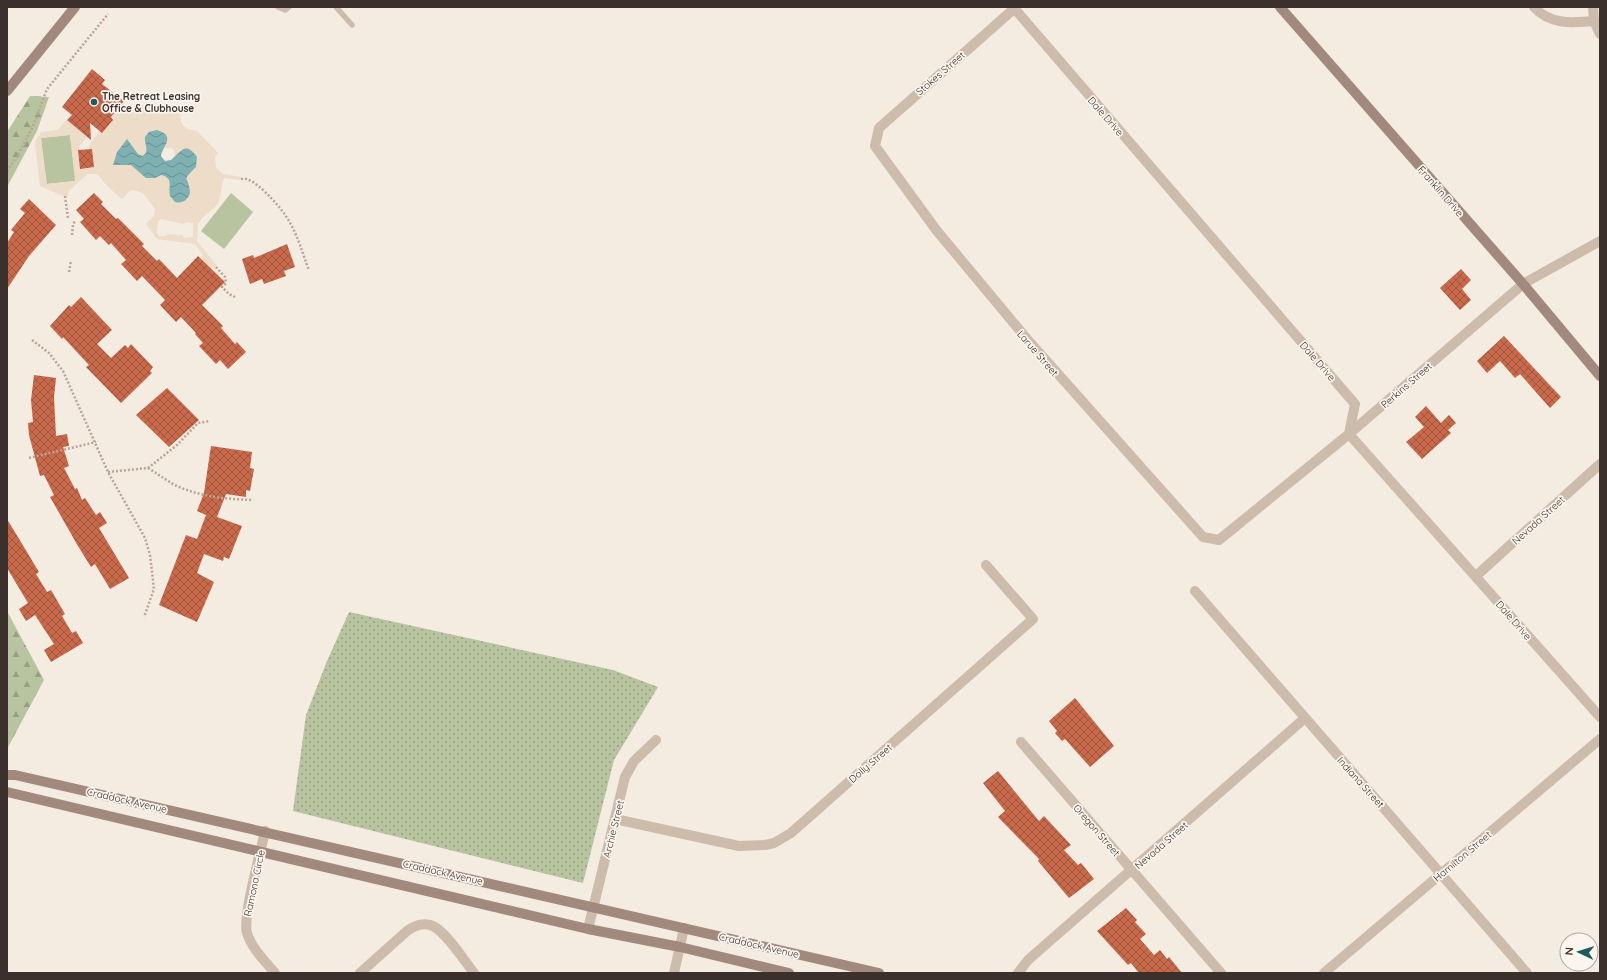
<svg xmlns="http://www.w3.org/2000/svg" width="1607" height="980" font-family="Quicksand,sans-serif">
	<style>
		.grass { fill: url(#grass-dots) }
		.forest { fill: url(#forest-firs) }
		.pitch { fill: #b8c4a0 }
		.plaza { fill: #ecdcc8; fill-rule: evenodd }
		.water { fill: url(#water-waves) }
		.building { fill: url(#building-cross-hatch) }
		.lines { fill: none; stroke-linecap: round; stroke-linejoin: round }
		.path { stroke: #b9a596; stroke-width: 2.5; stroke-dasharray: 2 2; stroke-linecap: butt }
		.lane { stroke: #cdbbac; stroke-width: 5.5 }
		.street { stroke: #cdbbac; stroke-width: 10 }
		.secondary { stroke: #a18a7d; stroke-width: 10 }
		.poi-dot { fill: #1f5a5e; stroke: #fbf5ee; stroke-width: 1.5 }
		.labels { text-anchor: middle; stroke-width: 3.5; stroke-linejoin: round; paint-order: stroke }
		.street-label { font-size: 10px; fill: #3b302b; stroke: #fbf5ee }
		.poi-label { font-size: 10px; font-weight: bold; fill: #3b302b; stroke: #fbf5ee; text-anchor: start }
	</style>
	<defs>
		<pattern id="grass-dots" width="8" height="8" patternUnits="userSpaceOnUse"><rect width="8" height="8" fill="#b8c4a0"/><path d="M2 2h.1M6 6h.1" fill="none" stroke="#97a083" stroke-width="1.8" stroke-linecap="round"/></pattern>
		<pattern id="forest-firs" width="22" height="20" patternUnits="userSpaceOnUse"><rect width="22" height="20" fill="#b8c4a0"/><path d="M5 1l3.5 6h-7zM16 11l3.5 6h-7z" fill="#97a083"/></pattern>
		<pattern id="water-waves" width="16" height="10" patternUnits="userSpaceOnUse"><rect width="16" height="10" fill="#7fb0b2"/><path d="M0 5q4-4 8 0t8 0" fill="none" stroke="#699091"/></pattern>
		<pattern id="building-cross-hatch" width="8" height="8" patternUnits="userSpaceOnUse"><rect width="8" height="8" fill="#c8694b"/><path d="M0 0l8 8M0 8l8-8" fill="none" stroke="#a4573f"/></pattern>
	</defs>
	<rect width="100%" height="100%" fill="#f4ebe1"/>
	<!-- grass -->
	<polygon class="grass" points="349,612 613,670 658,687 614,760 583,883 293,811 306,715 327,661"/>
	<!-- forest -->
	<g class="forest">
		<polygon points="30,96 49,97 37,131 7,187 7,132"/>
		<polygon points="7,611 44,680 7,749"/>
	</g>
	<!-- pitch -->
	<g class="pitch">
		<polygon points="70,135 76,181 46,184 41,138"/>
		<polygon points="231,193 253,212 224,249 201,231"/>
	</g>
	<!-- plaza -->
	<path class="plaza" d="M122,103L130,109H136L141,105L180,112L181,122L183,126L188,129L197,131L218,153L215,157L216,168L223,174L241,177L240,180L225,178L223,180L219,202L215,207L203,217L198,224L197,241L217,266L215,269L213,266L210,268L202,260L203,255L195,244L157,239L146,224L154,216L155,209L143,193L134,190L129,192L122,199L108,187L98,175L95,174H88L83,178L68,192V196H63L40,186L35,142L41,132L58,130L66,120H67L87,137L79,146L82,168L94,167L92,149H89V145L100,131L103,132L112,120L111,118ZM70,135L75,181L47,184L41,138ZM145,137L167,145L165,148H171L174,150L175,156L180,150H188L193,152L197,157L195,169L187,175L186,182L189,186L178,203L172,199L169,193L170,184L168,177L161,175L155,178L139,171L131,165H113L120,147L127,140L138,154L143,156L145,155L147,150ZM161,219L184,224L186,222L193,223V237L184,238L182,235L168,234L165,236H159L157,233L158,221Z"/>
	<!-- water -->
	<path class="water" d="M157,130C177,136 162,147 161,156L165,161L171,160C180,153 185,140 197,157L196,167C180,183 189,174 190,193C188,200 182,204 175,202L170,196C168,186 174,178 161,175L155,178H146L131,165H113L117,152L127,139L138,154L143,156C150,151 144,144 145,137L149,132Z"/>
	<!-- building -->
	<g class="building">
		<polygon points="92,69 105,80 102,84 124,101 111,117 113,120 102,133 90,123 91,140 67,120 72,115 62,107"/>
		<polygon points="92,149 94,167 80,169 78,150"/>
		<polygon points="94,193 103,202 101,204 116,219 118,218 144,244 142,246 157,261 159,259 177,278 198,256 225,282 202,305 223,326 221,328 235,344 237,342 246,352 228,369 220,360 216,364 199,346 203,343 195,334 196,333 181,317 176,322 160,305 165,300 142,276 137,281 121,264 126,260 111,243 109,245 100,236 96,240 80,222 84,219 76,210"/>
		<polygon points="29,199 56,225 29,256 7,289 7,243 14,232 11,230 25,213 20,209"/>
		<polygon points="287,244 295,267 284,271 286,276 264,284 262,279 250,284 242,259 253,255 254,258"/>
		<polygon points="1461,269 1471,280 1462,289 1471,300 1460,310 1440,288"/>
		<polygon points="81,297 112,330 97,344 111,358 125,345 128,348 131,344 153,367 150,371 152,373 121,403 86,367 89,365 63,337 62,339 50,326 69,305 71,307"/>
		<polygon points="1504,336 1561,397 1550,408 1520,374 1515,378 1500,361 1487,373 1477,361"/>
		<polygon points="34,375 56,378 54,397 56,436 67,434 69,446 63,447 69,466 64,468 75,489 77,488 82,500 85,498 96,515 100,512 107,523 99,528 129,578 110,589 95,564 91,567 78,546 50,497 54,495 44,475 40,476 29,435 28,423 33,422 31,400"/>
		<polygon points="167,388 199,420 169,447 136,415"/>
		<polygon points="1426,406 1441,423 1449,415 1456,423 1448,430 1451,433 1422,459 1406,442 1424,427 1415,417"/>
		<polygon points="211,446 252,452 250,468 254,469 250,491 246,490 246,497 226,494 217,517 242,526 229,559 224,557 223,561 204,554 197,573 214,582 197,622 159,605 186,535 197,539 206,515 197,511 204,493"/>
		<polygon points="7,519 39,572 36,574 47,592 51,590 65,614 62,616 72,633 76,631 83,643 51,662 44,650 54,644 35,615 26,621 19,609 28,603 7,568"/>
		<polygon points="1075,698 1114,746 1090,767 1065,739 1062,741 1055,733 1057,731 1049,721"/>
		<polygon points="998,771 1039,821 1044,816 1071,845 1064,850 1078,865 1081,863 1094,879 1069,898 1038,861 1039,859 998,817 1005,811 983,783"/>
		<polygon points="1126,908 1137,920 1135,922 1146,934 1140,939 1154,955 1160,950 1167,959 1169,957 1182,973 1139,973 1131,963 1128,965 1097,931"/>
	</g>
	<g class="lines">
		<!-- path -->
		<g class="path">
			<polyline points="7,171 18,155 34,124 47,89 108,14"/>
			<path d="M241,179C248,177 256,184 262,189C292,217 296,233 309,271"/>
			<polyline points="65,196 68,219"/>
			<polyline points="72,235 73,224 75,221"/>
			<polyline points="216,267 225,277 226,283 222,287 229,294 235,297"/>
			<polyline points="69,272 71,260"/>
			<polyline points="32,340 49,353 63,371 108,472 145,538 150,555 154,589 144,617"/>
			<polyline points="29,458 96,442"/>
			<path d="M148,468C158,474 167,481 177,486C201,497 227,499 253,500"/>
			<polyline points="108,472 148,468 177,445 198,423 210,421"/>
		</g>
		<!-- lane -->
		<g class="lane">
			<polyline points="278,7 285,10 289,7"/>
			<polyline points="336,7 352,25"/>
		</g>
		<!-- street -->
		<g class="street">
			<polyline points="1016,7 879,128 875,146 937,231 1027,339 1203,537 1219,540 1349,434 1523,284 1600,241"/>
			<path d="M1534,7C1550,25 1572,23 1594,21"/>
			<polyline points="1593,7 1594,21 1600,34"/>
			<polyline points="1014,8 1355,404 1349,434 1600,717"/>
			<polyline points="1476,576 1600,464"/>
			<polyline points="1195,591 1527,973"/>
			<polyline points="1021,742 1221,973"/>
			<polyline points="615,819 739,846 765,845 774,843 791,833 1033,619 986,565"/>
			<path d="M265,831C261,851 242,918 247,933C252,949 265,961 275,973"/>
			<polyline points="588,929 625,777 634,761 656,740"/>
			<path d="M360,973L407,931C414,926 422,923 430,925C444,928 465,962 474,973"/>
			<polyline points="674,973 684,928"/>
			<polyline points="1018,973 1028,960 1305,718"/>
			<polyline points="1324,973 1600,739"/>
		</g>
		<!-- secondary -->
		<g class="secondary">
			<polyline points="1280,7 1523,284 1600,376"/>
			<polyline points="7,91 75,7"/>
			<polyline points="7,775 15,775 879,973"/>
			<polyline points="7,792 588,929 680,947 789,973"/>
		</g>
	</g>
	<!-- markers -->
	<circle class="poi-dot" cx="94" cy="102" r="4"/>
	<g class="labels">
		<!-- street labels -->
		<g class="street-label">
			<text transform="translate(940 73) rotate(-41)" y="4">Stokes Street</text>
			<text transform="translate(1106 116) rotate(49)" y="4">Dale Drive</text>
			<text transform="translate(1441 191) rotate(49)" y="4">Franklin Drive</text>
			<text transform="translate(1038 353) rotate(49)" y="4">Larue Street</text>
			<text transform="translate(1318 361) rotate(49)" y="4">Dale Drive</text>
			<text transform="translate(1406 385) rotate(-41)" y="4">Perkins Street</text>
			<text transform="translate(1538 520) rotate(-42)" y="4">Nevada Street</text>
			<text transform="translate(1514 620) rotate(49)" y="4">Dale Drive</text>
			<text transform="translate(870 763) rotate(-41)" y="4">Dolly Street</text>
			<text transform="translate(1361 782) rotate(48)" y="4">Indiana Street</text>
			<text transform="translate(127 800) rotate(13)" y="4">Craddock Avenue</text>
			<text transform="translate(613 829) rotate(-76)" y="4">Archie Street</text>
			<text transform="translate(1097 830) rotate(49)" y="4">Oregon Street</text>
			<text transform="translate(1161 845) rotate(-41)" y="4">Nevada Street</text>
			<text transform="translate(1462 856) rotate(-40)" y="4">Hamilton Street</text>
			<text transform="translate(443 872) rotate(13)" y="4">Craddock Avenue</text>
			<text transform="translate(254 883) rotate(-78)" y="4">Ramona Circle</text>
			<text transform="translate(759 945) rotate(13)" y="4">Craddock Avenue</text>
		</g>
		<!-- poi labels -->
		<g class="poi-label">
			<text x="102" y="100">The Retreat Leasing<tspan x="102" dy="12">Office &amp; Clubhouse</tspan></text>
		</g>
	</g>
	<!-- border -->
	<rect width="1607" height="980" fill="none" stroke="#3b302b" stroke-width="16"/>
	<!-- north arrow -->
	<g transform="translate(1579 952) rotate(274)"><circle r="19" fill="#fbf5ee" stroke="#aea6a0"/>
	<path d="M0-3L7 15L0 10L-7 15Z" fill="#1f5a5e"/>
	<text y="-6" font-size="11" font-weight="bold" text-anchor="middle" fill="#3b302b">N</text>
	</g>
</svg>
